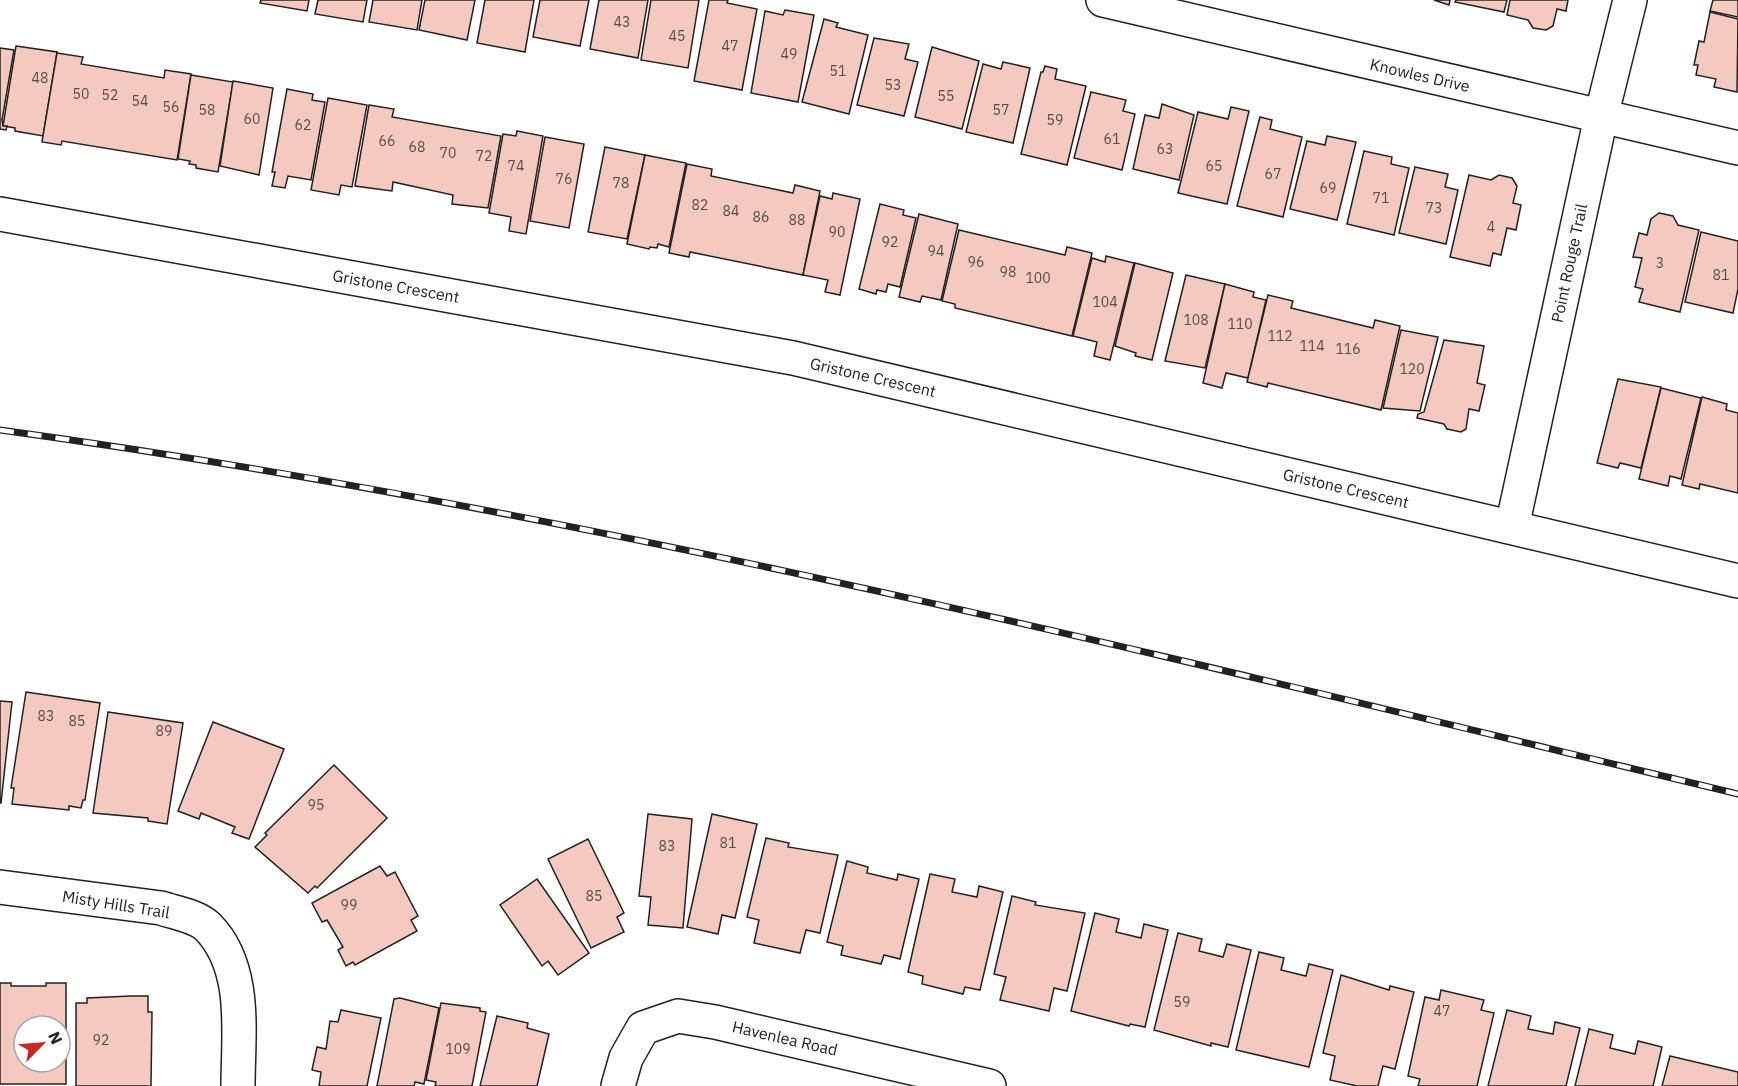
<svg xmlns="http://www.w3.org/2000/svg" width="1738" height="1086" font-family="'IBM Plex Sans',sans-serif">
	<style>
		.building { fill: #f3c9c0; stroke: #222; stroke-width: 1.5; fill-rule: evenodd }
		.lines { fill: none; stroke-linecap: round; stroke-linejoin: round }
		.minor-casing { stroke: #222; stroke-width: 36 }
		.minor { stroke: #fff; stroke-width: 33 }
		.rail-casing { stroke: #222; stroke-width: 7 }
		.rail { stroke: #fff; stroke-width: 4.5; stroke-dasharray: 14; stroke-linecap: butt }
		.labels { text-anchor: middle; stroke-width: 4.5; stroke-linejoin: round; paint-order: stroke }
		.number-label { font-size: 14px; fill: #564c4a }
		.street-label { font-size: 16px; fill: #222; stroke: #fff }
	</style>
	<rect width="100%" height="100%" fill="#fff"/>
	<!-- building -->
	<g class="building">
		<polygon points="261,0 309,0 307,11 260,3"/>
		<polygon points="318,0 367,0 363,22 315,14"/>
		<polygon points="373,0 422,0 417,30 369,22"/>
		<polygon points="425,0 475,0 467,40 419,30"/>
		<polygon points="485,0 534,0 525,52 477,43"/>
		<polygon points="540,0 589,0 580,46 533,37"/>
		<polygon points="599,0 648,0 638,58 590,49"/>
		<polygon points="651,0 699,0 688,68 641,60"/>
		<polygon points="709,0 728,0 727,3 757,9 742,90 694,81"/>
		<polygon points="1434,0 1450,0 1449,5"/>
		<polygon points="1456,0 1507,0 1504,12 1455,2"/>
		<polygon points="1510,0 1568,0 1566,11 1557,9 1553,26 1546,30 1533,28 1528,20 1507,15"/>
		<polygon points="1713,0 1738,0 1738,17 1710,11"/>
		<polygon points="785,10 814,15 798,102 751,93 765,11 783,15"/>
		<polygon points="1710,12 1738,19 1737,92 1714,87 1716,79 1696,75 1698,65 1694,65 1699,41 1704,42"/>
		<polygon points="824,19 838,23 836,27 868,35 849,114 802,102"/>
		<polygon points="874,38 909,44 905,59 918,62 904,116 857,105"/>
		<polygon points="16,46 57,52 43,136 15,131 15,128 3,126"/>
		<polygon points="932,47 979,61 962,129 915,117"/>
		<polygon points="0,48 14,50 2,120 3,126 7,126 6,130 0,129"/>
		<polygon points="57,53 83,57 81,64 164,78 165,70 191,74 177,160 62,141 61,145 42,142"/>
		<polygon points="1003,62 1030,68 1013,143 966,132 983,64 1001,69"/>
		<polygon points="1045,66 1057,69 1055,79 1086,86 1067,165 1021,154 1041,72 1043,72"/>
		<polygon points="191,75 233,82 218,172 196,168 196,165 189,164 190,161 178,159"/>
		<polygon points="233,81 273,88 259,175 220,166"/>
		<polygon points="287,89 313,94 312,100 325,102 311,180 288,176 285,188 272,186 275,172 272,172"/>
		<polygon points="1091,92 1126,100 1123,111 1135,114 1122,170 1074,158"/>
		<polygon points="328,98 367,105 352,187 341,185 339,195 311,190"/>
		<polygon points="1162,104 1194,115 1179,180 1133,169 1145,115 1159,118"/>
		<polygon points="369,105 394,109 392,117 501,136 488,208 452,204 453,195 393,182 392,191 355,186"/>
		<polygon points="1231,107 1249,111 1227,204 1178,193 1198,112 1228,119"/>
		<polygon points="1260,117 1272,120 1270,129 1302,137 1283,217 1237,206"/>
		<polygon points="517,131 543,136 526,234 509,231 511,217 489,213 503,134 516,136"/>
		<polygon points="1327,136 1356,142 1337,220 1290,209 1307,141 1325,145"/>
		<polygon points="545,137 584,144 569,228 530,221"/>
		<polygon points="605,147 645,155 627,239 588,232"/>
		<polygon points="1364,151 1392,157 1391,164 1409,168 1394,235 1347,224"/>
		<polygon points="645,155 686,163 669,247 658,244 657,248 650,247 649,249 627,244"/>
		<polygon points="687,164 712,169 711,176 793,193 795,185 820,191 803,275 690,252 689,257 669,253"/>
		<polygon points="1415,167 1448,174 1445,187 1458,190 1446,244 1399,233"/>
		<polygon points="1469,175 1491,180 1499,175 1512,178 1517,186 1513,203 1521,205 1516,230 1507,228 1501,255 1493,253 1490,266 1450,257"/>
		<polygon points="833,193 860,199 840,295 825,292 828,280 803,275 820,196 832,199"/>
		<polygon points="880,204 904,210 903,215 916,218 900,287 888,284 886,292 877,290 876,294 859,289"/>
		<polygon points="1659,213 1673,216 1678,225 1699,230 1680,312 1639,302 1643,289 1635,287 1642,258 1633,257 1639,233 1647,235 1651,219"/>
		<polygon points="919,214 958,224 941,300 922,296 920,302 899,297"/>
		<polygon points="959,230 1065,255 1067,247 1092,253 1072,336 955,308 955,304 942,301"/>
		<polygon points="1701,232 1738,241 1738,289 1733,313 1685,302"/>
		<polygon points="1106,256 1134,263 1110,360 1094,356 1097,342 1073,336 1092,258 1105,262"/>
		<polygon points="1135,263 1173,273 1152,360 1135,356 1136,353 1115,346"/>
		<polygon points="1186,275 1225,284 1205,368 1165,361"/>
		<polygon points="1225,284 1254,292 1253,297 1266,300 1248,378 1226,373 1222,388 1203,383"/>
		<polygon points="1268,295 1293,301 1291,308 1373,328 1375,320 1400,326 1381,410 1268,383 1267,387 1247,382"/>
		<polygon points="1401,330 1438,337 1420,411 1383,408"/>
		<polygon points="1444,340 1484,346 1477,383 1485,385 1479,411 1469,409 1466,429 1461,432 1447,429 1444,424 1417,418 1418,414 1424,412"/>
		<polygon points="1618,379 1661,387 1641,468 1620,463 1618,468 1597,463"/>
		<polygon points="1661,388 1701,398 1681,479 1670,476 1668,486 1639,479"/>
		<polygon points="1702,397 1727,404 1726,410 1738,413 1738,493 1700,484 1699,489 1682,485"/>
		<polygon points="26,692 100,703 85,800 83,800 81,808 69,806 69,810 12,804 14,788 11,788"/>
		<polygon points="0,701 12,702 1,803 0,803"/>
		<polygon points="108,712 183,723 167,824 148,821 148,818 93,813"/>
		<polygon points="213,722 284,749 249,839 232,833 235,827 201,813 199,819 178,811"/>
		<polygon points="334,765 387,818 317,888 315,886 308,893 255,847 267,835 265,833"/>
		<polygon points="648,814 692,819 683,928 648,925 651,897 639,896"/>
		<polygon points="712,814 757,824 735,918 722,915 718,934 687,927"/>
		<polygon points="766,838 789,843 788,847 838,855 820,933 806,930 800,953 754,943 759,920 747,917"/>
		<polygon points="588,839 624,913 617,917 624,932 591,948 548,859"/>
		<polygon points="847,861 868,867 867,873 897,880 898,874 919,879 900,959 884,955 881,964 841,955 843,946 827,942"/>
		<polygon points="380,866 387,876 395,872 418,916 411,920 417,931 355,965 353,962 346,966 338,950 343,947 327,920 322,922 312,903"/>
		<polygon points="930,874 955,879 952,892 977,897 979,886 1003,892 980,990 965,987 963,994 922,984 923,976 908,972"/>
		<polygon points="537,879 589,953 558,975 548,961 542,966 500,905"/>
		<polygon points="1012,896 1036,902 1035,905 1085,913 1067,991 1054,988 1049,1011 1000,1000 1006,977 994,974"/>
		<polygon points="1095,913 1119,919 1116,932 1141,938 1144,924 1168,930 1145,1027 1130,1024 1129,1026 1071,1011"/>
		<polygon points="1178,933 1202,939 1199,951 1223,957 1227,944 1251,950 1228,1047 1211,1043 1211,1046 1154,1030"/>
		<polygon points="1259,952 1284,958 1281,970 1306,976 1309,964 1333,970 1309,1067 1236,1050"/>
		<polygon points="1341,975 1389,990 1390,986 1414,992 1395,1069 1383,1066 1378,1086 1357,1086 1330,1080 1335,1056 1323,1053"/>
		<path d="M0,983H11V986H46V983H66V1084H0ZM24,1026H60V1062H24Z"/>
		<polygon points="1441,990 1484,1000 1481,1010 1494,1013 1477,1086 1418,1086 1420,1079 1408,1076 1425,997 1439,1000"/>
		<polygon points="131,996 148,996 148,1012 152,1012 151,1086 76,1086 76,1003 87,1003 87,998"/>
		<polygon points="400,998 439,1008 424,1084 415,1082 414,1086 377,1086 394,999"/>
		<polygon points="441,1003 480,1008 480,1011 486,1012 472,1086 435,1086 436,1082 426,1080"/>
		<polygon points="341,1010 381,1018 367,1086 319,1086 321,1072 312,1070 317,1047 326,1049 330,1021 338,1022"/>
		<polygon points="1507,1010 1531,1016 1528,1029 1553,1034 1555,1022 1580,1028 1566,1086 1488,1086"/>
		<polygon points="497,1016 528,1023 527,1028 549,1034 537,1086 480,1086"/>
		<polygon points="1589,1029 1613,1035 1610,1048 1635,1054 1638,1041 1662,1047 1653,1086 1575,1086"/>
		<polygon points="1670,1056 1738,1072 1738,1086 1662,1086"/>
	</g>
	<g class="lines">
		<!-- minor casing -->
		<g class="minor-casing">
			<g id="minor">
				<polyline points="1103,0 1738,148"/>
				<polyline points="0,214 793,358 1738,581"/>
				<polyline points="1512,527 1601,117 1630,0"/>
				<path d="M0,887L161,908C176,913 197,916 208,927C248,968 238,1034 238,1086"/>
				<polyline points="618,1086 626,1058 643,1028 678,1016 715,1022 989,1086"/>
			</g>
		</g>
		<!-- minor -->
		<use href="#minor" class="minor"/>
		<!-- rail casing -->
		<g class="rail-casing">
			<path id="rail" d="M0,430C587,510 1163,656 1738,794"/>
		</g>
		<!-- rail -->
		<use href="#rail" class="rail"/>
	</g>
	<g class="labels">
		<!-- number labels -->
		<g class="number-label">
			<text x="622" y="27">43</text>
			<text x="677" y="41">45</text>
			<text x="730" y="51">47</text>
			<text x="789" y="59">49</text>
			<text x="838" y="76">51</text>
			<text x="40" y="83">48</text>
			<text x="893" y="90">53</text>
			<text x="81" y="99">50</text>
			<text x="110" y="100">52</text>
			<text x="946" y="101">55</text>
			<text x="140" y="106">54</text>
			<text x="171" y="112">56</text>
			<text x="207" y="115">58</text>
			<text x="1001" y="115">57</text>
			<text x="252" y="124">60</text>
			<text x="1055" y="125">59</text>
			<text x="303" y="130">62</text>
			<text x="1112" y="144">61</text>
			<text x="387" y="146">66</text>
			<text x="417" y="152">68</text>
			<text x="1165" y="154">63</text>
			<text x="448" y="158">70</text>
			<text x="484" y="161">72</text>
			<text x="516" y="171">74</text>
			<text x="1214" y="171">65</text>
			<text x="1273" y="179">67</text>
			<text x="564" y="184">76</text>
			<text x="621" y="188">78</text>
			<text x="1328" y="193">69</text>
			<text x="1381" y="203">71</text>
			<text x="700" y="210">82</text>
			<text x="1434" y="213">73</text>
			<text x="731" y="216">84</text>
			<text x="761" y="222">86</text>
			<text x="797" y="225">88</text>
			<text x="1491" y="232">4</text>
			<text x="837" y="237">90</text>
			<text x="890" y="247">92</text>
			<text x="936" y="256">94</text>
			<text x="976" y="267">96</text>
			<text x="1660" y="268">3</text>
			<text x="1008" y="277">98</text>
			<text x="1721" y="280">81</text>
			<text x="1038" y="283">100</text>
			<text x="1105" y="307">104</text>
			<text x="1196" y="325">108</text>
			<text x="1240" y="329">110</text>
			<text x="1280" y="341">112</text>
			<text x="1312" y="351">114</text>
			<text x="1348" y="354">116</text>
			<text x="1412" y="374">120</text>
			<text x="46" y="721">83</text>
			<text x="77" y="726">85</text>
			<text x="164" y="736">89</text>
			<text x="316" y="810">95</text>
			<text x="728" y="848">81</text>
			<text x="667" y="851">83</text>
			<text x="594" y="901">85</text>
			<text x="349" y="910">99</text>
			<text x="1182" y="1007">59</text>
			<text x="1442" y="1016">47</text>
			<text x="101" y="1045">92</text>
			<text x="458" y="1054">109</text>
		</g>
		<!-- street labels -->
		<g class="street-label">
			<text transform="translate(1420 75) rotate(13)" y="6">Knowles Drive</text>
			<text transform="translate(1569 263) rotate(-78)" y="6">Point Rouge Trail</text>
			<text transform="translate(396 286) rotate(10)" y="6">Gristone Crescent</text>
			<text transform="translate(873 377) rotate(13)" y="6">Gristone Crescent</text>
			<text transform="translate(1346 488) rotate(13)" y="6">Gristone Crescent</text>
			<text transform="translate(116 904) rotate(9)" y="6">Misty Hills Trail</text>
			<text transform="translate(785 1038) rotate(13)" y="6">Havenlea Road</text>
		</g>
	</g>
	<!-- north arrow -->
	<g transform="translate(42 1044) rotate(65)"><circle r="28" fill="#ffffff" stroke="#a7a7a7" stroke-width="1.5"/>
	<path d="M0-4.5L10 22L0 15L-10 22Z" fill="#c62828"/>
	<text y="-9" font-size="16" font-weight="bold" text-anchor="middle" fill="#222222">N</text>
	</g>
</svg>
